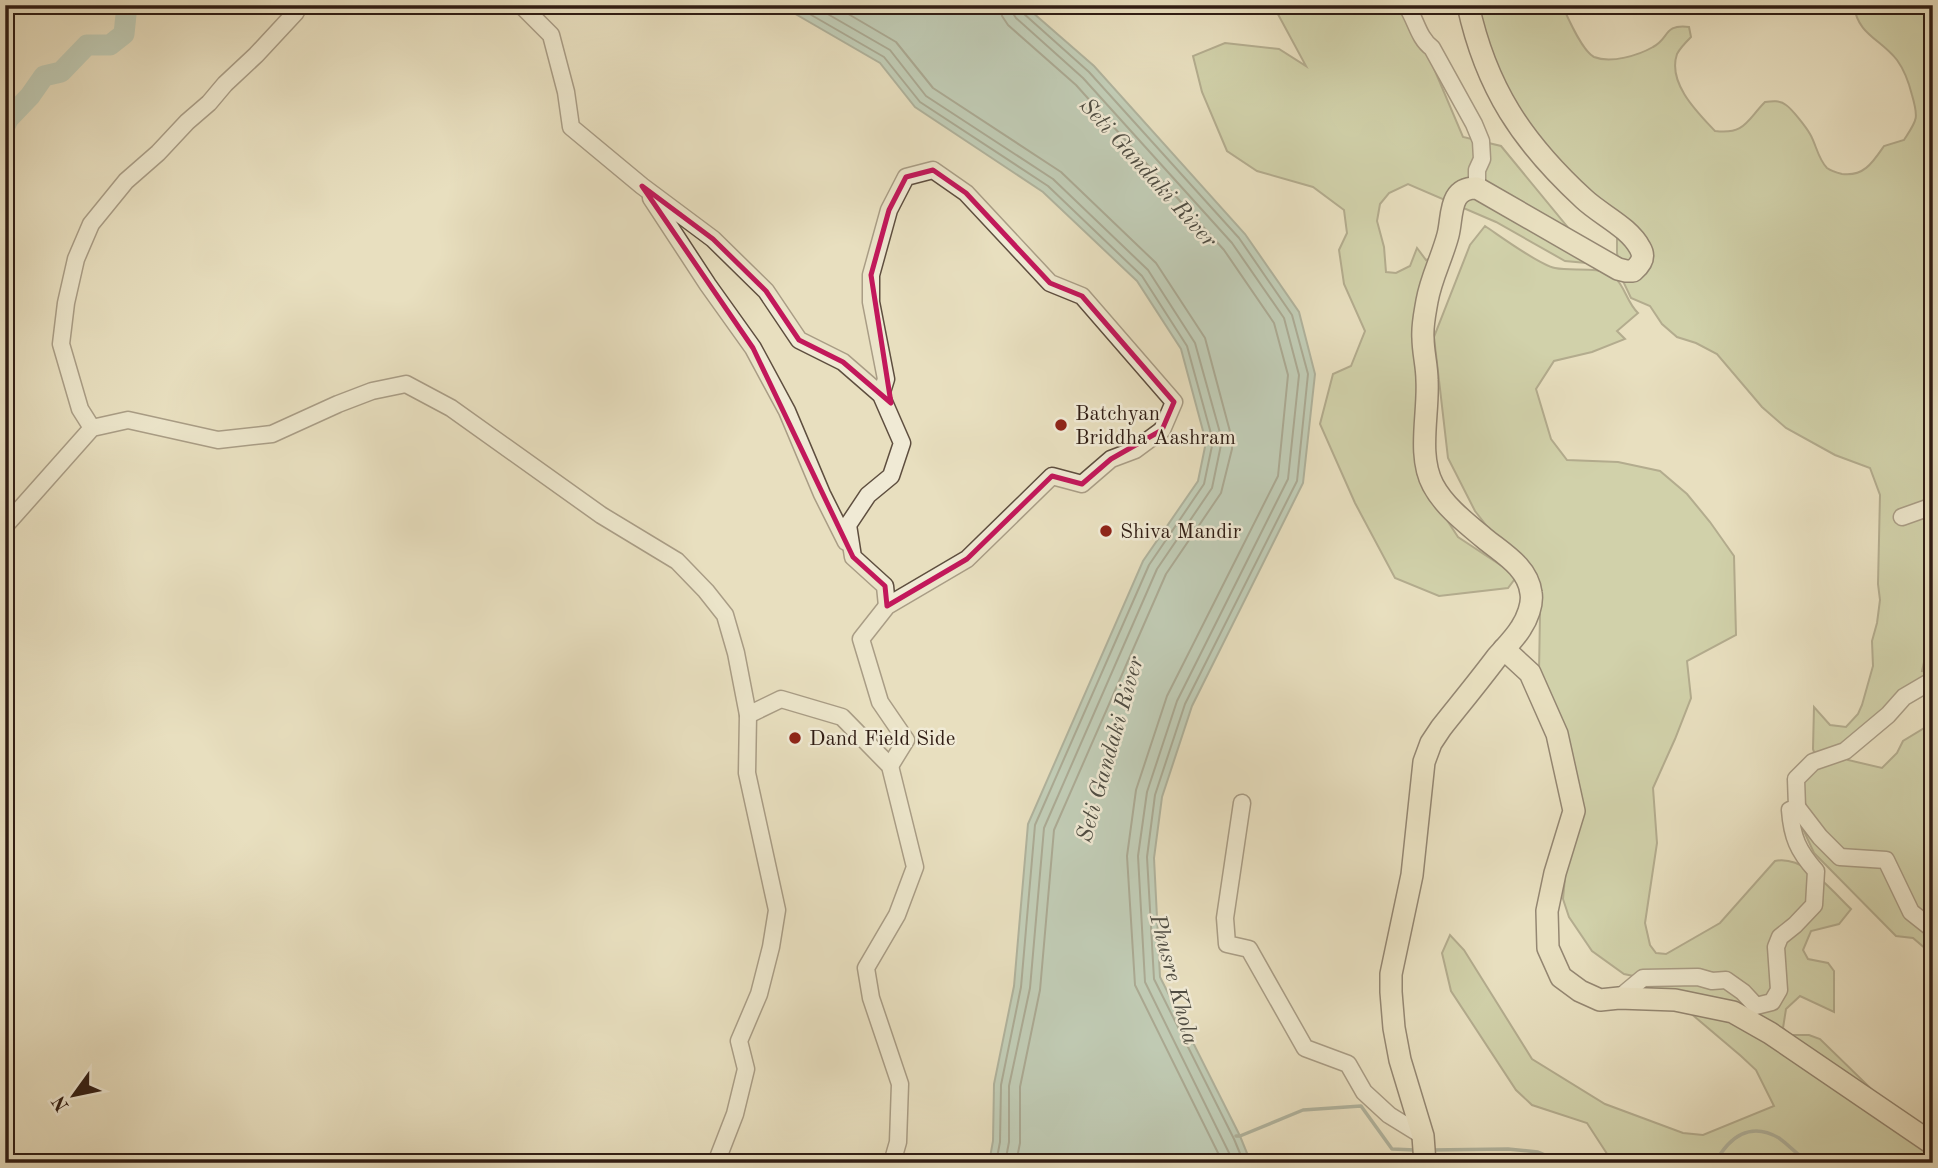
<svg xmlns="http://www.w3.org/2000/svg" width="1938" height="1168" font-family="'Old Standard TT',serif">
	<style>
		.green { fill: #b7c191; stroke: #746f52; stroke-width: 2 }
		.water { fill: #97bdb1; stroke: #6e7d72; stroke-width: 2 }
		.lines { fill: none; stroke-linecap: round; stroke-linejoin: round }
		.shore { stroke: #646d62; stroke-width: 2 }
		.stream { stroke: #6e7d72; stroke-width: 3.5 }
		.river { stroke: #97bdb1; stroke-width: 21 }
		.minor-casing { stroke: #5e4e3f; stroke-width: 19 }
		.major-casing { stroke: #301d14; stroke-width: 24 }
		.minor { stroke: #f0ead5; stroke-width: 16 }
		.major { stroke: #e8dfbf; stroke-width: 21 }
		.marked { fill: none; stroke: #c2185b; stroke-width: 5; stroke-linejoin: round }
		.poi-dot { fill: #8f2418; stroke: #f0ead5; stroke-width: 2.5 }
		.labels { text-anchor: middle; stroke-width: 5; stroke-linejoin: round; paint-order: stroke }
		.poi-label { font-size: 21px; fill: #301d14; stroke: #f0ead5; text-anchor: start }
		.water-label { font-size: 23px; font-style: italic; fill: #4f4d43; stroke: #f0ead5 }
	</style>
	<rect width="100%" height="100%" fill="#e8dfbf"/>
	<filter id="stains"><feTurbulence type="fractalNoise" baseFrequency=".00286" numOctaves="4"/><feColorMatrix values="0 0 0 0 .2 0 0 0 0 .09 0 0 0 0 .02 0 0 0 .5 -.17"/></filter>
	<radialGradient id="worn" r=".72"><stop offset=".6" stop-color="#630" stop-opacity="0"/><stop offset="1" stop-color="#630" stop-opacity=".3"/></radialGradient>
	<!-- green -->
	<g class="green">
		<polygon points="1273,5 1407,5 1463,137 1501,146 1598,264 1565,261 1496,222 1408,184 1389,193 1380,204 1377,221 1384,247 1386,272 1396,273 1410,266 1417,248 1426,260 1439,256 1417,474 1458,537 1517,576 1508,588 1439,596 1395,578 1355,503 1320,424 1333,374 1351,366 1365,331 1344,284 1339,250 1347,233 1344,210 1313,187 1257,171 1227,151 1202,92 1193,56 1225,43 1279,49 1306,66"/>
		<path d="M1475,5H1562C1568,18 1582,51 1594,57C1611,64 1639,55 1653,47C1670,38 1663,24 1689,27L1691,37C1686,42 1680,48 1677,54C1667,83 1698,113 1715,131C1745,135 1747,120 1765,102C1772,101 1780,100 1786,105C1792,109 1806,127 1810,134C1816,144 1818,159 1827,168C1831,171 1838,173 1842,174C1864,177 1873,162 1884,146L1904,140C1917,120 1919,119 1912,95C1909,83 1905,71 1897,60C1881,39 1858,35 1854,6L1933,5V646L1926,653L1922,671L1933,672L1859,736L1816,758L1813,749L1814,707L1830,725L1846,727L1858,714L1862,705L1873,666L1872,641L1877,623L1880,600L1878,584L1880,495L1870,468L1835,455L1786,428L1762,407L1717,354L1696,343L1677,337L1662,324L1650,306L1631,298L1622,279L1617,253V222L1574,182L1512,107Z"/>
		<path d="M1485,226C1500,236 1539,265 1555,268C1574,272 1597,265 1614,277C1624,284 1627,303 1638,313L1617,331L1625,339L1592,352L1554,361L1536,389L1551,439L1567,460L1618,462L1660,471L1687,494L1710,522L1734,556L1736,635L1687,661L1691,698L1675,739L1653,788L1657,843L1645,923L1650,945L1656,953L1666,954L1720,923L1775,861C1804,855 1831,890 1851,909L1839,924L1811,931L1803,950L1808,959L1828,963L1834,971V1012L1800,996L1786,1009L1783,1028L1790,1035H1809L1820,1039L1898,1115L1933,1135V1163H1613L1587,1123L1532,1105L1516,1090L1451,991L1442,953L1450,935L1464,950L1532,1059L1605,1104L1683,1133L1703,1135L1774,1106L1756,1070L1741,1056L1675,1000L1657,994L1643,978L1624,974L1592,951L1569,917L1563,899L1575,771L1539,673L1540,614L1526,576L1475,511L1448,458L1434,337L1470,245Z"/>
		<polygon points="1926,727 1933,727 1933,955 1913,938 1896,936 1814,853 1802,827 1800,798 1804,779 1812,771 1847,753 1848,760 1882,768 1897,753 1903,741"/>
	</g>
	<!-- water -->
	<polygon class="water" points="780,5 1024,5 1094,66 1245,234 1299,312 1315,374 1303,483 1192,706 1162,797 1154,858 1160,977 1240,1136 1251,1163 989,1163 993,1141 994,1084 1014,986 1028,824 1143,561 1198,481 1206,442 1181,349 1137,281 1043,192 915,107 880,63"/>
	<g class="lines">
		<!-- shore -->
		<g class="shore">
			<polyline points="794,5 884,57 920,102 1048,186 1142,276 1187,346 1213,441 1204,484 1149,565 1035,825 1021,987 1001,1085 1000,1142 996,1163"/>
			<polyline points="812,5 890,50 926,96 1053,179 1148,270 1195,343 1222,440 1212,488 1157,569 1044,828 1030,988 1009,1086 1009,1142 1005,1163"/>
			<polyline points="833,5 896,42 933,88 1061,172 1156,263 1205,338 1232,439 1232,449 1221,493 1166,574 1054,830 1040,990 1020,1087 1020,1143 1016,1163"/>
			<polyline points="1001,5 1002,16 1008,25 1076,85 1224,250 1274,323 1288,375 1278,476 1167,696 1136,790 1127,856 1135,985 1223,1163"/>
			<polyline points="1011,5 1012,12 1016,18 1083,78 1232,243 1284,318 1299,375 1288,479 1177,701 1147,792 1138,856 1145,982 1234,1163"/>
			<polyline points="1020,5 1023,13 1089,72 1239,238 1292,315 1308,374 1297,481 1185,704 1155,795 1147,857 1154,979 1234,1139 1244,1163"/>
		</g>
		<!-- stream -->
		<g class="stream">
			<polyline points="1236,1136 1240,1136 1303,1110 1361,1106 1392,1149 1415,1150"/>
			<polyline points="1430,1150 1508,1149 1538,1152 1562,1162 1590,1163"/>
			<polyline points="1599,1163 1620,1163"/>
			<path d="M1715,1163C1729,1137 1750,1121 1779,1138C1790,1146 1798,1156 1810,1163"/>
		</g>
		<!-- river -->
		<polyline class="river" points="5,126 8,119 30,96 44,76 61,72 87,45 110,45 124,34 127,5"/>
		<!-- minor casing -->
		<g class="minor-casing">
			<g id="minor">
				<polyline points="521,5 551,35 566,92 571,127 642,186 713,239 766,291 799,340 843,362 881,395 902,443 891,476 868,495 848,525 853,557 885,586 887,606"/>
				<path d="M1406,5C1416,19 1418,38 1432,48L1474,124L1481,141L1482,159L1477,170V188"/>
				<polyline points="651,198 708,285 753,348 787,411 822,494 846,542"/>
				<polyline points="881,395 886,379 871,302 871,275 889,210 906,177 933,170 966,193 1050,283 1082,296 1174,402 1162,430 1135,450 1111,459 1082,484 1052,476 967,559 887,606 861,639 880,702 906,740 890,766"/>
				<polyline points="92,428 80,409 61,344 66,303 76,259 91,224 126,181 158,153 187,122 209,103 225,84 256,55 296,12 288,5"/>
				<polyline points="1902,517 1933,506"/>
				<polyline points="5,526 92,428 128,420 218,440 272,434 338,404 372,391 406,384 451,408 601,515 677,561 706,591 725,615 736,653 748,715 747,773 777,910 771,947 759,994 739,1041 746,1069 735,1114 716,1163"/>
				<polyline points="748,715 781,699 842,717 890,766 915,867 897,915 866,968 871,998 900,1084 898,1142 892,1163"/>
				<polyline points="1242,803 1225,918 1227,944 1249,949 1305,1048 1348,1064 1364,1092 1389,1115 1423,1136"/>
				<polyline points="1797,807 1820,837 1840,857 1886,860 1911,912 1930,927 1933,931"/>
				<path d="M1619,998L1643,978L1698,977L1712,981L1726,980L1743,992L1756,1006L1772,1002L1779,990L1776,947L1780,937L1795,925L1814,905L1816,871C1798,851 1792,837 1790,810L1797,807L1796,779L1813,762L1845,751L1888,715L1904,697L1933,680"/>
			</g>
		</g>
		<!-- major casing -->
		<g class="major-casing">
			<g id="major">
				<polyline points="1504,649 1530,673 1557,734 1574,811 1555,873 1547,911 1548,948 1561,977 1580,991 1600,1000 1619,998 1675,1000 1733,1012 1770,1033 1933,1144"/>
				<path d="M1425,1163L1423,1136L1400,1060L1394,1028L1391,992V974L1412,875L1424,762L1431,743L1441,728C1460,704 1479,681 1497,657C1505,648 1515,638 1521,628C1527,619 1533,604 1531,593C1528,567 1502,553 1484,538C1466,523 1444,506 1433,485C1417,455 1429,413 1427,380C1427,366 1423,352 1423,338C1422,326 1425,313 1427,301C1431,278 1442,258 1448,235C1453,216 1448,187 1477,188L1618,269L1626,271H1633C1640,265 1646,258 1640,248C1629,227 1601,215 1584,199C1522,142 1486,88 1468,5"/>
			</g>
		</g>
		<!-- minor -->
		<use href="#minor" class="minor"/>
		<!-- major -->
		<use href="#major" class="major"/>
	</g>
	<!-- marked area -->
	<path d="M0 0H1938V1168H0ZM933,170L966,193L1050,283L1082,296L1174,402L1162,430L1111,459L1082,484L1052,476L967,559L887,606L885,586L853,557L753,348L642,186L713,239L766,291L799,340L843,362L891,403L871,275L889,210L906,177Z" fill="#e8dfbf" fill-opacity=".55" fill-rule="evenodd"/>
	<path class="marked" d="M933,170L966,193L1050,283L1082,296L1174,402L1162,430L1111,459L1082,484L1052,476L967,559L887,606L885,586L853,557L753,348L642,186L713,239L766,291L799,340L843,362L891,403L871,275L889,210L906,177Z"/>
	<!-- markers -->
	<g class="poi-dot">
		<circle cx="1061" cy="425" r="7"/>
		<circle cx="1106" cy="531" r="7"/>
		<circle cx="795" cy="738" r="7"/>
	</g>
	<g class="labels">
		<!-- poi labels -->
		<g class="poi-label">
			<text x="1075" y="420">Batchyan<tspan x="1075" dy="24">Briddha Aashram</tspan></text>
			<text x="1120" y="538">Shiva Mandir</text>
			<text x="809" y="745">Dand Field Side</text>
		</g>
		<!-- water labels -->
		<g class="water-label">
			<text transform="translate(1149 172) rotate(48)" y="8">Seti Gandaki River</text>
			<text transform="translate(1109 749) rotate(-74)" y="8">Seti Gandaki River</text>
			<text transform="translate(1175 979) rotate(75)" y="8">Phusre Khola</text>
		</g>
	</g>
	<!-- margin -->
	<rect width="1938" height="1168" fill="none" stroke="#e8dfbf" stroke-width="28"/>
	<rect x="7" y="7" width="1924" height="1154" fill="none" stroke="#301d14" stroke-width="3.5"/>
	<rect x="14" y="14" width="1910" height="1140" fill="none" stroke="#301d14" stroke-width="2"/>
	<!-- north arrow -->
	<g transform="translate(74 1095) rotate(237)" stroke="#f0ead5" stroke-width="5" paint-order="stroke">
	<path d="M0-5L12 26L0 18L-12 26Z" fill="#301d14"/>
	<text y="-10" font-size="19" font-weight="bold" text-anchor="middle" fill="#301d14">N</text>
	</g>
	<rect width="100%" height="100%" filter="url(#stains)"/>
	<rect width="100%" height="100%" fill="url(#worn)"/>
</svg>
